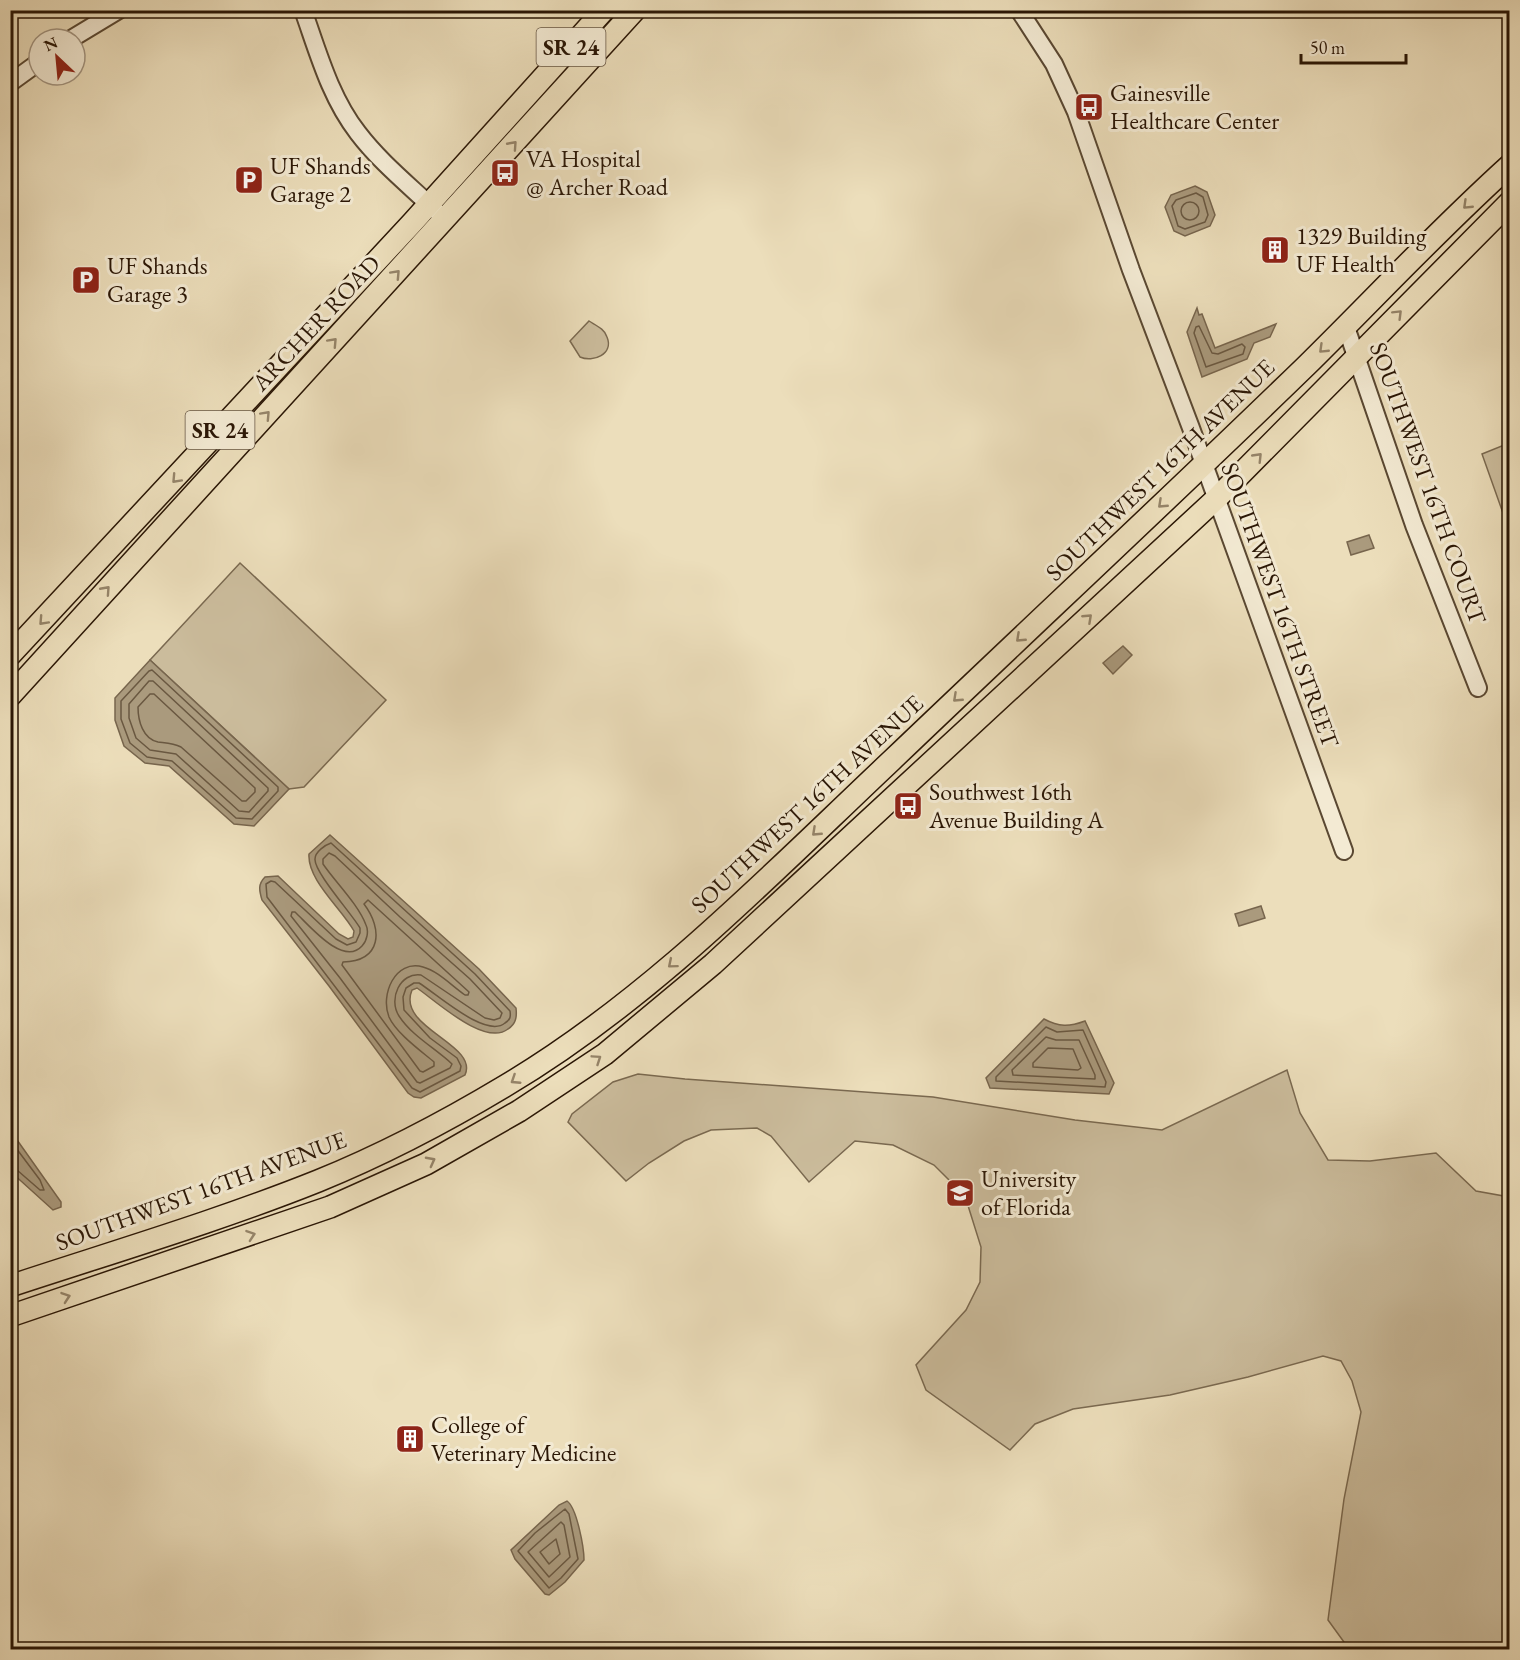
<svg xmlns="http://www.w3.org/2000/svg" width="1520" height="1660" font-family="'EB Garamond',serif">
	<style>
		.green { fill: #cbbc9c; stroke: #7a6950; stroke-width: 1.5 }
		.water { fill: #aa9a7d; stroke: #77654d; stroke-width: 1.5 }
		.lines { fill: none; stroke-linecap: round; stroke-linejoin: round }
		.shore { stroke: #6a5841; stroke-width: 1.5 }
		.minor-casing { stroke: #5a4832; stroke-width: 20 }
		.major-casing { stroke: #2a1605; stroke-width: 24 }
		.minor { stroke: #f3ead3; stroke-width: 16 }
		.major { stroke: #ecdebb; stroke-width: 21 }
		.oneway { stroke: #958469 }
		.labels { text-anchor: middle; stroke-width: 6; stroke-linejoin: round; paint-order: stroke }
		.shield { fill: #f3ead3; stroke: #665643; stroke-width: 1.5 }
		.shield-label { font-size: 22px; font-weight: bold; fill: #2a1605 }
		.poi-label { font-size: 24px; fill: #2a1605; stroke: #f3ead3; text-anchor: start }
		.street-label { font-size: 24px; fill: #2a1605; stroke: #f3ead3 }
	</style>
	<rect width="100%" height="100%" fill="#ecdebb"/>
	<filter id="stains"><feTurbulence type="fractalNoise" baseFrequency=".00333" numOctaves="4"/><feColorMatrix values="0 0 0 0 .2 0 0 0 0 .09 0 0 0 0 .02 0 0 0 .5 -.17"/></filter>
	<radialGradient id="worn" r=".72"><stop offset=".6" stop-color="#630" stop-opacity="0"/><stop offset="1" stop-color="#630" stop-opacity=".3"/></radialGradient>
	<!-- green -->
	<g class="green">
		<path d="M589,321C595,325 605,329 607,337C614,354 593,363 580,357L570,341Z"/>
		<polygon points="1509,443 1509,530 1482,454"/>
		<polygon points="240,563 386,700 304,787 289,789 150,660"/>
		<polygon points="1287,1070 1300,1113 1328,1160 1370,1161 1436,1153 1476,1191 1509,1197 1509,1649 1349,1649 1328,1620 1344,1499 1361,1412 1352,1381 1341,1361 1323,1356 1248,1377 1170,1395 1073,1409 1035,1424 1010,1450 926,1390 916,1365 966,1310 980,1282 981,1247 965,1196 934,1165 893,1145 855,1141 809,1182 771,1136 757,1128 711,1130 684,1141 649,1163 626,1181 568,1122 572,1114 613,1082 638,1074 685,1079 933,1097 1075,1120 1162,1130"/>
	</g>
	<!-- water -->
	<g class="water">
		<polygon points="1195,186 1207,192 1215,215 1210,226 1185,236 1174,231 1165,207 1171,195"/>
		<polygon points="1197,308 1199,315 1202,314 1215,348 1276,324 1270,337 1254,343 1247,359 1202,377 1187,332"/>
		<polygon points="1369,535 1374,548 1351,555 1347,542"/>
		<polygon points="1123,646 1132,655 1113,674 1103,663"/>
		<polygon points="150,660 289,789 254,826 234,824 169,766 145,763 124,746 115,720 115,698"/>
		<path d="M330,835L479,969L516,1008C517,1017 516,1024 508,1029C485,1047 436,1001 417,988L412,990C396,1028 479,1044 465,1075L421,1098L414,1097L408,1093L329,986L262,900C259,890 258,884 265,877L278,876L339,934L348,939L353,937L354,931C342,909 307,880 309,854Z"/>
		<polygon points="1261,906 1265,918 1239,926 1235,914"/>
		<path d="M1044,1019C1059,1027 1069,1027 1085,1021L1114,1083L1109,1094L990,1088L986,1078Z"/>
		<polygon points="10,1130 61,1202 61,1207 53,1210 11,1172"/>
		<path d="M567,1501C577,1508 584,1548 584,1560L565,1582L549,1595L545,1594L515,1559L511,1550L559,1505Z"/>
	</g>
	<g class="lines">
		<!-- shore -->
		<g class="shore">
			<polygon points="1196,193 1203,197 1208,215 1205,222 1185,229 1178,226 1172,206 1176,200"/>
			<circle cx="1190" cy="211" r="9"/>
			<polygon points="1199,326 1212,353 1218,354 1242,344 1245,347 1243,354 1206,367 1194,333 1196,327"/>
			<polygon points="152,670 278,787 278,791 252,819 236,818 172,761 147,757 130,743 121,719 121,701 149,671"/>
			<polygon points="149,681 153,681 268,788 268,791 249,812 239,811 176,754 150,750 136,738 129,718 129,704"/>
			<path d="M150,694H154L255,788V792L246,801H242L181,747C173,743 166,743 158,742C143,739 138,721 138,707Z"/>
			<path d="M331,843L475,974L510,1011C511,1017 510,1020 505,1023C486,1039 437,994 419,983H414L406,988L403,997L404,1010L430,1038L457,1058L461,1066L460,1071L420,1092L412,1088L267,897L266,884L271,881L275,882L336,939L347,945L356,942L360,933V928C352,914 314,872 315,859C315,852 325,845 331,843Z"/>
			<path d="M329,853L335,856L400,917L470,979L502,1013L500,1018L494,1020L485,1018L421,975C400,972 388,999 399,1016C412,1036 435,1048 452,1064L450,1068L420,1083L417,1082L340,978L291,916L292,912H295C309,925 343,967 362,946C367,941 369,931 366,925C358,904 336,883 323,864V859Z"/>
			<path d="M368,900L469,992L468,995H465C452,986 438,971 423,967C395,959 380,995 389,1017C396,1033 421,1051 434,1062V1066L423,1072L420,1071L342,965L343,962C382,961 383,929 364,904Z"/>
			<polygon points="1046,1027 1057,1032 1083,1030 1106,1082 1105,1087 996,1081 996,1077"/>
			<polygon points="1046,1037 1056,1040 1079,1040 1095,1075 1095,1079 1013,1075 1012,1070"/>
			<polygon points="1048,1048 1073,1049 1081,1068 1078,1070 1033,1067 1033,1063"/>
			<polyline points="10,1140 40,1180 44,1190 40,1190 17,1170 10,1168"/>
			<polygon points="565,1509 569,1514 578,1559 561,1578 549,1588 518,1551 535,1533"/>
			<polygon points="561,1522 564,1525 570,1557 549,1577 528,1552"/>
			<polygon points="556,1539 560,1554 549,1564 540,1552"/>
		</g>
		<!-- minor casing -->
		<g class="minor-casing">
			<g id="minor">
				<path d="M303,10C318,52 330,97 358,133C380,162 410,186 436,211"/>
				<polyline points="1019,10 1054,64 1076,112 1131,270 1191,428 1344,851"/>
				<polyline points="71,39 119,10"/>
				<polyline points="10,83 39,62"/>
				<polyline points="1346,327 1414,525 1478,688"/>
			</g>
		</g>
		<!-- major casing -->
		<g class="major-casing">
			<g id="major">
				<polyline points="10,655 412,223 604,10"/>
				<polyline points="10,696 635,10"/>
				<path d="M10,1286C113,1252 218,1221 318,1181C382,1155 445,1122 505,1086C650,1000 769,876 891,761C1029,629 1169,499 1306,366C1374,299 1439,229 1510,165"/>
				<polyline points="10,1316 330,1207 426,1164 519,1111 605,1054 713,964 1217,498 1510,202"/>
			</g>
		</g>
		<!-- minor -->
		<use href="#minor" class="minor"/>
		<!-- major -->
		<use href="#major" class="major"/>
	</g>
	<!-- one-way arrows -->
	<defs><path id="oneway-chevron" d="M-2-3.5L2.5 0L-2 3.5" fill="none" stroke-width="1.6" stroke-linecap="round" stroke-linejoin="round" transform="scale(1.5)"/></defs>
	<g class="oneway">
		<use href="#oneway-chevron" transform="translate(513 145) rotate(-48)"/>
		<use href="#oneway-chevron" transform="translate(1467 205) rotate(136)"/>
		<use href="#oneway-chevron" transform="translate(396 274) rotate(-47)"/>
		<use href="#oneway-chevron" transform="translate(1398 314) rotate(-45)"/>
		<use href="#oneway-chevron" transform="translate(333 342) rotate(-47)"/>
		<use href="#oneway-chevron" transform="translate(1323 349) rotate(136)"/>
		<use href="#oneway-chevron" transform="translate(266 415) rotate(-47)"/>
		<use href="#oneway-chevron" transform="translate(1258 457) rotate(-46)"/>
		<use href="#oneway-chevron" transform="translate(176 479) rotate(133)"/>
		<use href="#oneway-chevron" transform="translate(1162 504) rotate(137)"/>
		<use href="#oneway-chevron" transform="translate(106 590) rotate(-48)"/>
		<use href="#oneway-chevron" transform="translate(1088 618) rotate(-43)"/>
		<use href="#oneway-chevron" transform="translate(43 621) rotate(133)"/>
		<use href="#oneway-chevron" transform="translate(1020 638) rotate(137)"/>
		<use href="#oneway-chevron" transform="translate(957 698) rotate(137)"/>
		<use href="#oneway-chevron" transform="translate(816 832) rotate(137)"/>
		<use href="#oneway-chevron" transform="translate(672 964) rotate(140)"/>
		<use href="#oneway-chevron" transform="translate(597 1059) rotate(-34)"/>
		<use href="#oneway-chevron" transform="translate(515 1080) rotate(147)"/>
		<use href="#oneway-chevron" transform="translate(431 1161) rotate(-28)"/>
		<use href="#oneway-chevron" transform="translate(251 1235) rotate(-19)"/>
		<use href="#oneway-chevron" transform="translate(66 1297) rotate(-19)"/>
	</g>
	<!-- icons -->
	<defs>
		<g id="bus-square" transform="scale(1.5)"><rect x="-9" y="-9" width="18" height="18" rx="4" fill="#8f2418" stroke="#f3ead3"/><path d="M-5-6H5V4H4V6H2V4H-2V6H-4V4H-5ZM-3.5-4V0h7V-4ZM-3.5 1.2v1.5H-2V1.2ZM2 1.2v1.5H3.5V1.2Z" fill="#fff"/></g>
		<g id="parking-square" transform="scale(1.5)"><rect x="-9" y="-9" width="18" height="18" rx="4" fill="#8f2418" stroke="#f3ead3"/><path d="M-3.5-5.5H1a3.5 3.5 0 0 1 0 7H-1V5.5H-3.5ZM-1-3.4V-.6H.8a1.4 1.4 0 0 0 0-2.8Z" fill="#fff"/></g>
		<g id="building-square" transform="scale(1.5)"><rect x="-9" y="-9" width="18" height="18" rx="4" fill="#8f2418" stroke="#f3ead3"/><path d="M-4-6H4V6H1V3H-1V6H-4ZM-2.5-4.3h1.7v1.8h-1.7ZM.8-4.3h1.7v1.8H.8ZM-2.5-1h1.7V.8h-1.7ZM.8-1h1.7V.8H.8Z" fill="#fff"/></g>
		<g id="university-square" transform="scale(1.5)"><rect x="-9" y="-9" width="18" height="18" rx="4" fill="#8f2418" stroke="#f3ead3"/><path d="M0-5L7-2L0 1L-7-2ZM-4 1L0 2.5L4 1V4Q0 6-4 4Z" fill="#fff"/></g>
	</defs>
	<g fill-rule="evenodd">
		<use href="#bus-square" x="1089" y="107"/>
		<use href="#bus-square" x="505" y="173"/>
		<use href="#parking-square" x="249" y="180"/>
		<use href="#building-square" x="1275" y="250"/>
		<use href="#parking-square" x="86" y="280"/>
		<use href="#bus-square" x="908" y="806"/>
		<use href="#university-square" x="960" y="1193"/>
		<use href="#building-square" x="410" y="1439"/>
	</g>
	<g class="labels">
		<!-- shield labels -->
		<g class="shield">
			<rect x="536.5" y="28" width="69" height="38" rx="4.5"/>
			<rect x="185.5" y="411" width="69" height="38" rx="4.5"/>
		</g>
		<g class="shield-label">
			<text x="571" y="55">SR 24</text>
			<text x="220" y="438">SR 24</text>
		</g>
		<!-- poi labels -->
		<g class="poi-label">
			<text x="1110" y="101">Gainesville<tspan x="1110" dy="28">Healthcare Center</tspan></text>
			<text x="526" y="167">VA Hospital<tspan x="526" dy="28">@ Archer Road</tspan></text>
			<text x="270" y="174">UF Shands<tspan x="270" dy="28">Garage 2</tspan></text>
			<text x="1296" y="244">1329 Building<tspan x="1296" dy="28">UF Health</tspan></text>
			<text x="107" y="274">UF Shands<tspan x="107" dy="28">Garage 3</tspan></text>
			<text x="929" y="800">Southwest 16th<tspan x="929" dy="28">Avenue Building A</tspan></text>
			<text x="981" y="1187">University<tspan x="981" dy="28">of Florida</tspan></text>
			<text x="431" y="1433">College of<tspan x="431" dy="28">Veterinary Medicine</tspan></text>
		</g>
		<!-- street labels -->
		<g class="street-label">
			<text transform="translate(316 323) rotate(-47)" y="8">ARCHER ROAD</text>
			<text transform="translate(1160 470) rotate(-44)" y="8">SOUTHWEST 16TH AVENUE</text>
			<text transform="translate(1428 483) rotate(70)" y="8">SOUTHWEST 16TH COURT</text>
			<text transform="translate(1280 605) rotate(70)" y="8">SOUTHWEST 16TH STREET</text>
			<text transform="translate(807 804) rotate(-43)" y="8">SOUTHWEST 16TH AVENUE</text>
			<text transform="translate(201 1191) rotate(-20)" y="8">SOUTHWEST 16TH AVENUE</text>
		</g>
	</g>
	<!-- margin -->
	<rect width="1520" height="1660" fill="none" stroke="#ecdebb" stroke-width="36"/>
	<rect x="12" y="12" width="1496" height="1636" fill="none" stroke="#2a1605" stroke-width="3"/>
	<rect x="18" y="18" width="1484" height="1624" fill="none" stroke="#2a1605" stroke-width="1.5"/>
	<!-- north arrow -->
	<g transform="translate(57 57) rotate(334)"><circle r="28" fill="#f3ead3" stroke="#a39581" stroke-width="1.5"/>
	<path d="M0-4.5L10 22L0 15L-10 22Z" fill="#8f2418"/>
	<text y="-9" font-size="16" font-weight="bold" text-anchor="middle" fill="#2a1605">N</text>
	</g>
	<!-- scale -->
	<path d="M1301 54v9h105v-9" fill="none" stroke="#2a1605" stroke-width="3"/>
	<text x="1310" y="54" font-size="18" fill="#2a1605" stroke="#f3ead3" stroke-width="4.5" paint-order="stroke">50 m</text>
	<rect width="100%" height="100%" filter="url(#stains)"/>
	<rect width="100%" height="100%" fill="url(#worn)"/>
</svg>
